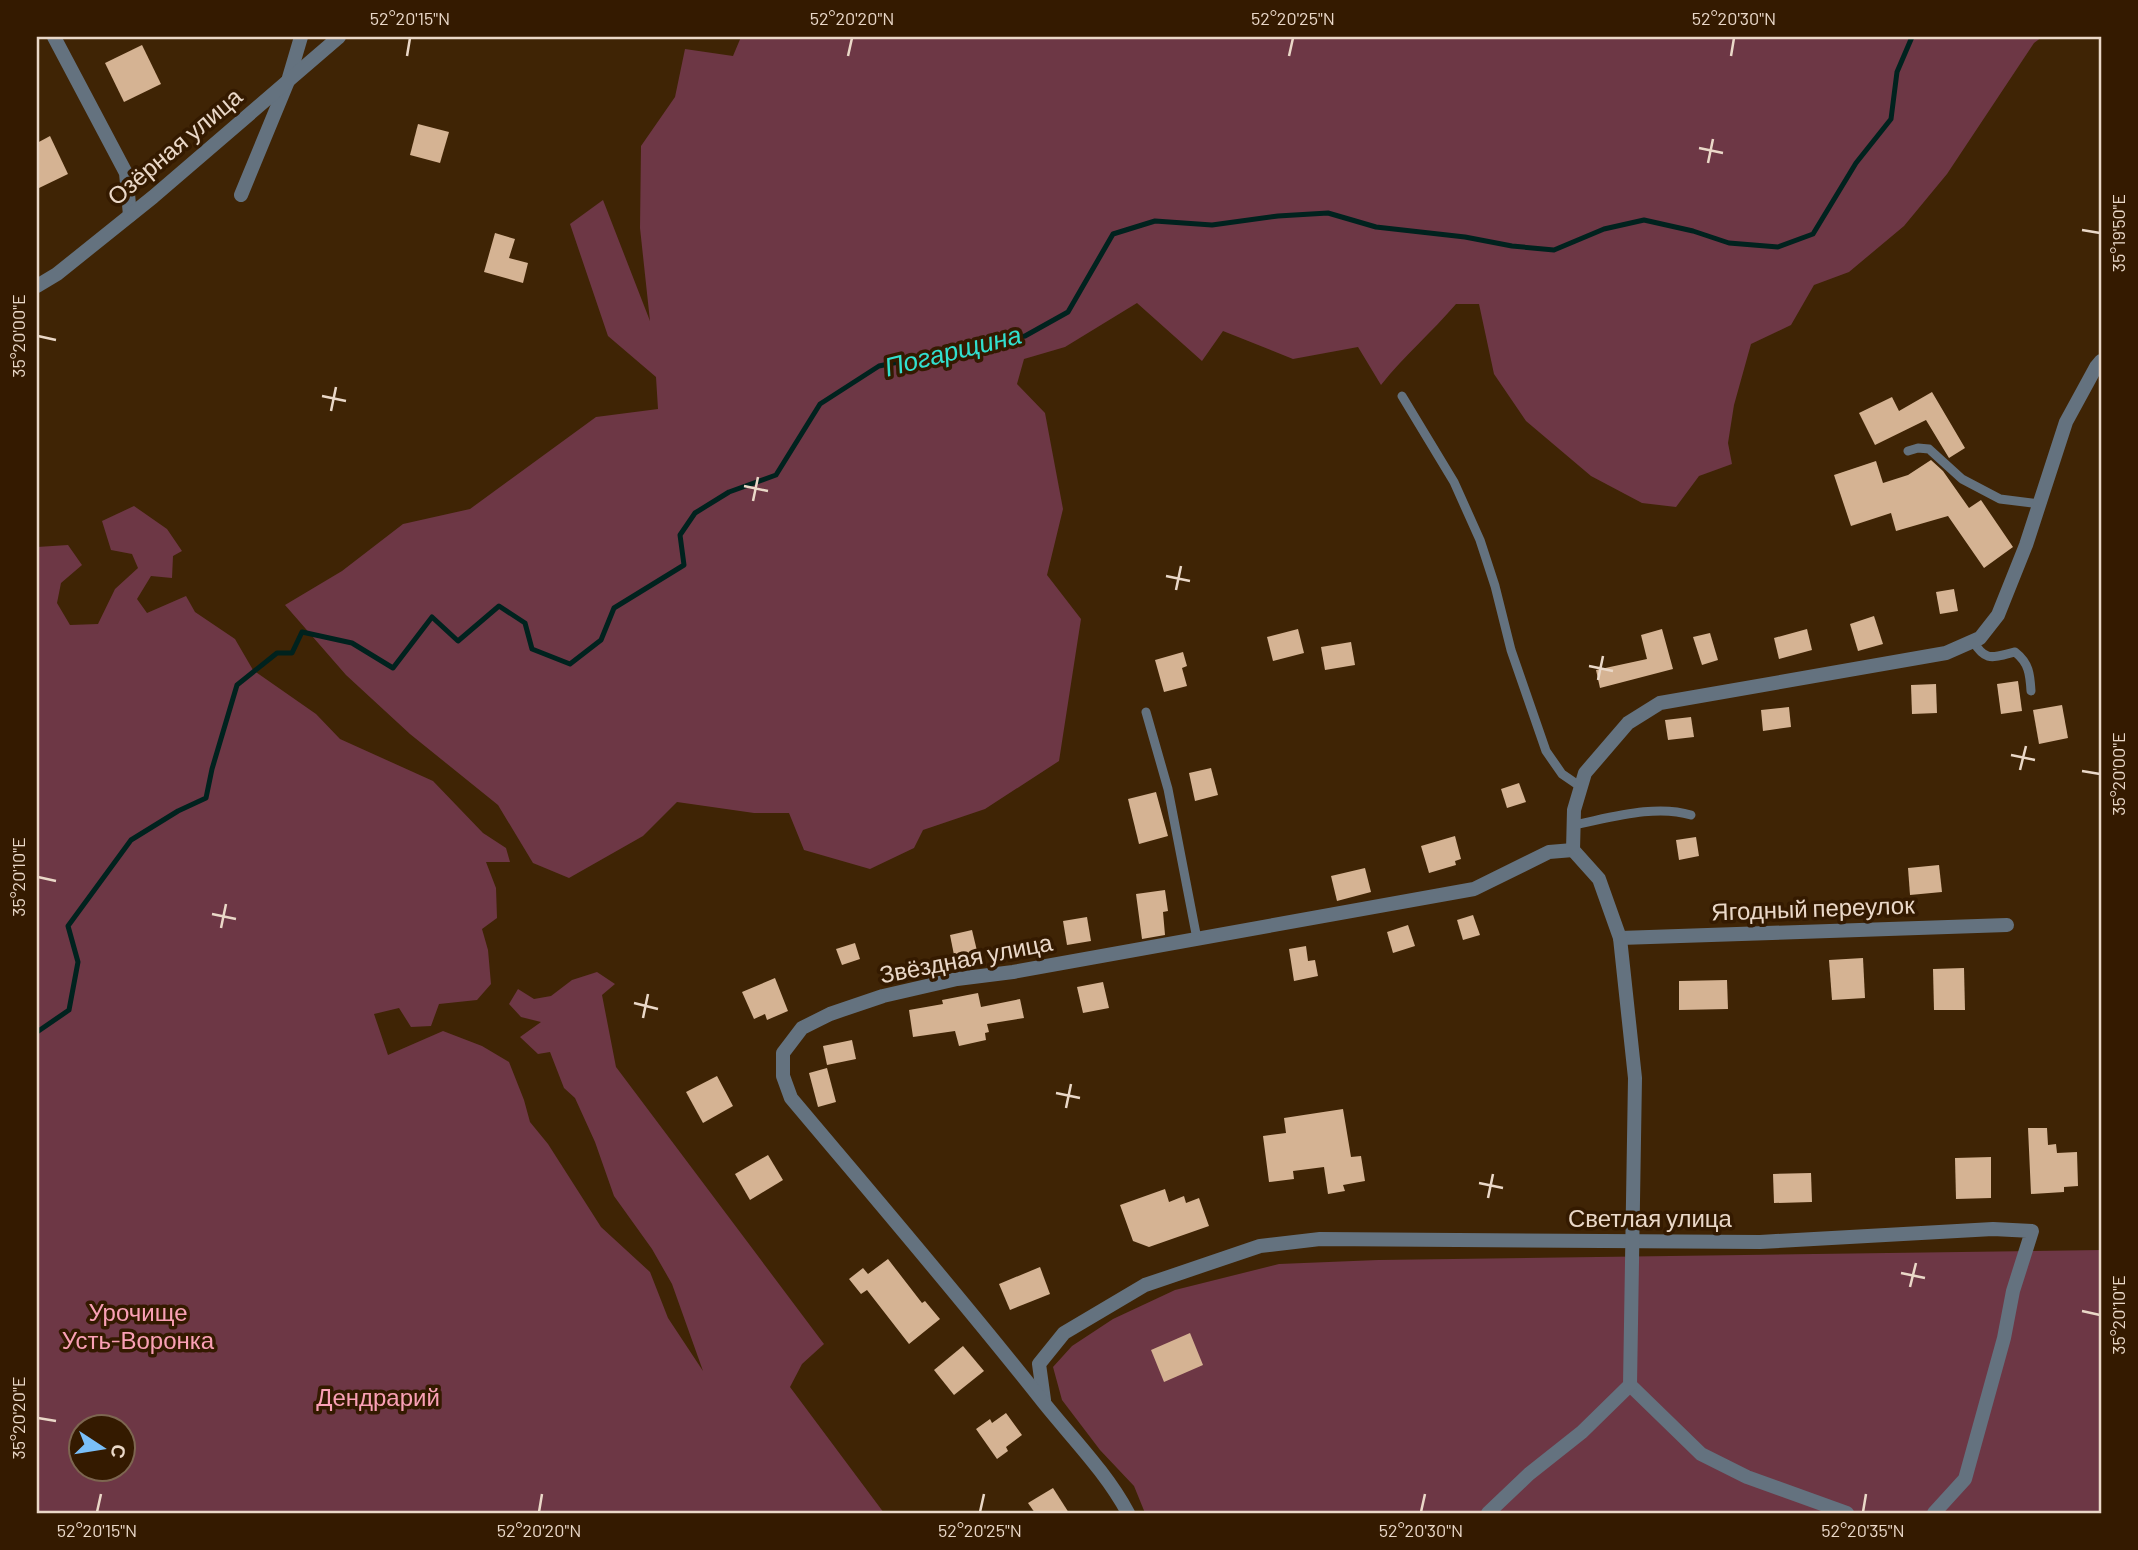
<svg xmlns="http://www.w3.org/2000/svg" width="2138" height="1550" font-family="Barlow,sans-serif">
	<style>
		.green { fill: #6d3745; fill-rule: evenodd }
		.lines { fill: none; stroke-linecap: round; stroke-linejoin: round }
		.stream { stroke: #00221e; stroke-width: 5 }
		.building { fill: #d5b393 }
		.service { stroke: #64727f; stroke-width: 9 }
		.minor { stroke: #64727f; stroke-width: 14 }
		.ticks { fill: none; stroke: #ead8c8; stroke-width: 2.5 }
		.labels { text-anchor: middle; stroke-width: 7; stroke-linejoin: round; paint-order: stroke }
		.street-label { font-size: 24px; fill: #ead8c8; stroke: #341a00 }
		.park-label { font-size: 24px; fill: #faa0b5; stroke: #341a00 }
		.water-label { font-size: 26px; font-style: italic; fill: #31e0cf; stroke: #341a00 }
		.neatline { fill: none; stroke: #ead8c8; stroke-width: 2.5 }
		.ticks-label { font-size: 18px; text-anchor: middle; fill: #ead8c8 }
	</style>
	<rect width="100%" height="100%" fill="#3f2405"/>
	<!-- green -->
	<g class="green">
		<path d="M741,37H2042L2034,43L1947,174L1904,226L1849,272L1814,285L1791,325L1751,344L1734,405L1728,443L1732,464L1699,476L1676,507L1642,503L1591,476L1526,421L1494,374L1479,304H1456C1432,332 1404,356 1381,385L1358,347L1293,359L1223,331L1202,361L1137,303L1065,347L1024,359L1017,384L1045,413L1063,509L1047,575L1081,619L1059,761L985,809L923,830L914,848L870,869L804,850L789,813H754L677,802L643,836L569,878L533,863L498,805L410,734L346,675L285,605L342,571L403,524L470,509L596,417L658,409L656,377L608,336L570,224L603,200L650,321L640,228L641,146L675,97L685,49L733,56Z"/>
		<path d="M134,506L167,529L182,551L173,556L172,578L151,576L137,599L147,613L186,596L195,612L235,639L253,670L316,714L340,739L433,781L483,833L506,848L510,862H486L496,888L497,918L482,929L488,950L491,984L477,1000L439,1004L431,1026L411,1027L399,1008L374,1014L388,1055L443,1031L482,1046L509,1062L524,1100L530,1122L548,1144L601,1227L650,1272L668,1318L703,1371L672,1284L652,1249L614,1196L595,1142L575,1098L564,1088L550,1052L538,1054L520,1037L541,1022L521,1017L509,1004L518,989L534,999L551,996L572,980L597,972L615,984L602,995L616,1067L824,1344L802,1364L790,1387L884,1513H37V547L68,545L82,565L61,583L57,603L70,625L98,624L115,589L138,568L132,554L111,550L102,521ZM80,1428H122V1470H80Z"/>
		<polygon points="2101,1250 2101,1513 1145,1513 1134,1486 1100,1450 1062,1400 1053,1367 1072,1346 1113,1319 1175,1290 1279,1264 1378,1260"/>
	</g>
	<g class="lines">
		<!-- stream -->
		<polyline class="stream" points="37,1032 69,1010 78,962 68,926 131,840 178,811 206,798 212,769 237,685 277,653 292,653 302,632 352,643 393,668 432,617 458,641 499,606 525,623 532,649 570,664 601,640 614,608 684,565 680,535 695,513 729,492 776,475 820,404 879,366 1025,336 1068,312 1113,234 1155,221 1212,225 1278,216 1328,213 1376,227 1465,237 1512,246 1554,250 1604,229 1644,220 1693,231 1729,243 1778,247 1813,234 1856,163 1891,119 1897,72 1912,37"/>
	</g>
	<!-- building -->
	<g class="building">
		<polygon points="142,45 161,84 124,102 105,63"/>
		<polygon points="418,124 449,132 440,163 410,155"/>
		<polygon points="50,136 68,174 37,189 37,143"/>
		<polygon points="495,233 515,239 509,258 528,263 523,283 484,272"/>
		<polygon points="1932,392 1965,448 1949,458 1926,420 1875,445 1859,413 1892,397 1899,411"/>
		<polygon points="1931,460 1943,471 1969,508 1981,500 2013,547 1984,568 1948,516 1896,531 1891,513 1851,526 1834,475 1876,461 1883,483 1908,475"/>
		<polygon points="1954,589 1958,611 1940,614 1936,592"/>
		<polygon points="1874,616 1883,644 1858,651 1850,624"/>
		<polygon points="1298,629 1304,653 1273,661 1267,637"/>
		<polygon points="1662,629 1673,669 1600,688 1596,670 1647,659 1641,635"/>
		<polygon points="1807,629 1812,650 1779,659 1774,638"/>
		<polygon points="1710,633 1718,660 1702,665 1693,637"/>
		<polygon points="1351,642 1355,665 1325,670 1321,647"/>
		<polygon points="1183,652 1187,666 1182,668 1187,686 1164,692 1155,660"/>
		<polygon points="2018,681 2022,711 2001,714 1997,684"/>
		<polygon points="1936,684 1937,713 1912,714 1911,685"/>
		<polygon points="2062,705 2068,738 2039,744 2033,710"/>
		<polygon points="1789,707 1791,727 1763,731 1761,710"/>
		<polygon points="1691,717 1694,737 1668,740 1665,720"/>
		<polygon points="1211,768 1218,795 1195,801 1189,773"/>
		<polygon points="1519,783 1526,802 1507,808 1501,789"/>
		<polygon points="1156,792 1168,836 1139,844 1128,799"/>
		<polygon points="1455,836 1461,859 1455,861 1456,865 1429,873 1421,846"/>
		<polygon points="1696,837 1699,856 1679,860 1676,840"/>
		<polygon points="1939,865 1942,892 1910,895 1908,868"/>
		<polygon points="1365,868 1371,892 1337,901 1331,876"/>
		<polygon points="1165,890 1168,911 1163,912 1165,935 1142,939 1136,894"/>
		<polygon points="1473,915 1480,935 1463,940 1457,920"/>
		<polygon points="1087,917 1091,941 1067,945 1063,921"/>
		<polygon points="1408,925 1415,946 1393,953 1387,932"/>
		<polygon points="972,930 978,955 955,960 950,935"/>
		<polygon points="855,943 860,959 842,965 836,949"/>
		<polygon points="1306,946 1308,961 1315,960 1318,976 1294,981 1289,949"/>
		<polygon points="1863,958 1865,998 1832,1000 1829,960"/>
		<polygon points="1964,968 1965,1010 1934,1010 1933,969"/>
		<polygon points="775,978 788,1011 767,1020 765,1014 754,1019 742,992"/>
		<polygon points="1727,980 1728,1009 1679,1010 1679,981"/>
		<polygon points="1103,982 1109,1008 1083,1013 1077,987"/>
		<polygon points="978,993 981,1007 1020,999 1024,1018 987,1024 989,1032 985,1033 986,1040 959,1046 955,1031 913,1037 909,1010 943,1004 942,1000"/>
		<polygon points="852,1040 856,1059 827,1065 823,1046"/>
		<polygon points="827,1068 836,1102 818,1107 809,1073"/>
		<polygon points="717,1076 733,1106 703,1123 686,1092"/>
		<polygon points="1343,1109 1351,1157 1361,1156 1365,1181 1343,1185 1345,1191 1328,1194 1324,1167 1293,1171 1294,1179 1269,1182 1263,1136 1286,1133 1284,1118"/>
		<polygon points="2028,1128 2047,1128 2048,1145 2056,1144 2057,1153 2077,1152 2078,1186 2064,1187 2064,1192 2031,1194"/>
		<polygon points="768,1155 783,1180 750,1200 735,1174"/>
		<polygon points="1991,1157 1991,1198 1956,1199 1955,1158"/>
		<polygon points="1811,1173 1812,1202 1774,1203 1773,1174"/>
		<polygon points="1165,1189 1169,1202 1184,1196 1186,1203 1199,1198 1209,1226 1149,1247 1133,1241 1120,1205"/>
		<polygon points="888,1259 922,1303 925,1301 940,1319 909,1344 867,1290 861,1294 849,1279 863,1268 868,1274"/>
		<polygon points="1040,1267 1050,1294 1010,1310 999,1284"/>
		<polygon points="1190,1333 1203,1365 1164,1382 1151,1350"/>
		<polygon points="963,1346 984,1371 954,1395 934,1370"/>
		<polygon points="1006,1413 1022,1435 1006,1447 1008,1451 997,1459 976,1429 990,1419 992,1423"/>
		<polygon points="1053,1488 1069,1513 1035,1513 1028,1503"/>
	</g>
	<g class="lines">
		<!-- service -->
		<g class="service">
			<polyline points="1402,396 1454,482 1480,540 1495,586 1511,650 1546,751 1562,774 1581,787"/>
			<polyline points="1908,451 1918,448 1929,449 1962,479 2000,499 2040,504"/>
			<path d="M1973,641C1986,663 1993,657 2015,652C2029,663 2030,674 2031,691"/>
			<polyline points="1146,712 1168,789 1197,939"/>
			<path d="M1573,825C1610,818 1655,804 1691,815"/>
		</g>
		<!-- minor -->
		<g class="minor">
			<polyline points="54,37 126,173 130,215"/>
			<polyline points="241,195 288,81 301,37"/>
			<polyline points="37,286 57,274 153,197 339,37"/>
			<polyline points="1620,938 2007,925"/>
			<polyline points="1630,1385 1701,1454 1747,1477 1847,1513"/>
			<polyline points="1044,1400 1039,1364 1064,1333 1145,1285 1260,1246 1320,1239 1760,1242 1993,1229 2032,1231 2013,1291 2004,1338 1965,1479 1934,1513"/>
			<path d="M1128,1513C1106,1472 1072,1438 1044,1403C962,1299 876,1199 791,1098L783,1076V1053L802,1028L830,1014L883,996L957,979L1013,972L1474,889L1549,852L1573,850"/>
			<polyline points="1488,1513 1529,1474 1582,1432 1630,1385 1635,1078 1620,938 1599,879 1573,850 1574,810 1585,773 1628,723 1660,703 1946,653 1980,638 1998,615 2026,545 2066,422 2096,367 2101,361"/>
		</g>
	</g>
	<!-- ticks -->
	<path class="ticks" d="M407,56L410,38M848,56L852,38M1289,56L1293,38M1731,56L1734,38M1699,148L1723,153M1708,163L1713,139M2082,230L2100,233M38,336L56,340M322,396L346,401M331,411L336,387M744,486L768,491M753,501L758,477M1166,576L1190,581M1176,590L1181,566M1589,666L1613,671M1598,680L1603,656M2011,755L2035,760M2020,770L2026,746M2082,771L2100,774M38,877L56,881M212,914L236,919M221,928L226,904M634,1003L658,1009M643,1018L648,994M1056,1093L1080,1098M1066,1108L1071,1084M1479,1183L1503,1188M1488,1198L1493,1174M1901,1273L1925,1278M1910,1287L1916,1263M2082,1311L2100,1315M38,1418L56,1421M97,1512L101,1494M539,1512L542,1494M980,1512L984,1494M1421,1512L1425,1494M1863,1512L1866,1494"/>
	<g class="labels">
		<!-- street labels -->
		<g class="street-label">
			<text transform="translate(175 147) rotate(-40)" y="8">Озёрная улица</text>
			<text transform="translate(1813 909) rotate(-2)" y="8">Ягодный переулок</text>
			<text transform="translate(966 959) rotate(-11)" y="8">Звёздная улица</text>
			<text x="1650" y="1227">Светлая улица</text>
		</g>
		<!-- park labels -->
		<g class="park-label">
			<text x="138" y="1321">Урочище<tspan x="138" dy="28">Усть-Воронка</tspan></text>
			<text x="378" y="1406">Дендрарий</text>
		</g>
		<!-- water labels -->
		<g class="water-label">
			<text transform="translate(953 351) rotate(-14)" y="9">Погарщина</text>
		</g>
	</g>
	<!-- border -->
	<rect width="2138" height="1550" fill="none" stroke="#341a00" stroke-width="77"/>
	<!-- north arrow -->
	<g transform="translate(102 1448) rotate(102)"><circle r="33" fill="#341a00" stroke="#7d6650" stroke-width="2"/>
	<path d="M0-5L12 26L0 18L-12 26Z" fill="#7abff8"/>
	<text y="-10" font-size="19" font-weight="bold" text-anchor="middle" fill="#ead8c8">С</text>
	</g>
	<rect x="38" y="38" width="2062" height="1474" class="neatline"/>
	<g class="ticks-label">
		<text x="410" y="25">52°20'15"N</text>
		<text x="852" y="25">52°20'20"N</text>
		<text x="1293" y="25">52°20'25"N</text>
		<text x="1734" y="25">52°20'30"N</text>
		<text transform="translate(2119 233) rotate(-90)" y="6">35°19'50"E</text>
		<text transform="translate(19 336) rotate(-90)" y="6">35°20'00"E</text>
		<text transform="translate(2119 774) rotate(-90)" y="6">35°20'00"E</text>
		<text transform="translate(19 877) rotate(-90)" y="6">35°20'10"E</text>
		<text transform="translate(2119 1315) rotate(-90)" y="6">35°20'10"E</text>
		<text transform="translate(19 1418) rotate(-90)" y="6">35°20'20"E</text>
		<text x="97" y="1537">52°20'15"N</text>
		<text x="539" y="1537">52°20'20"N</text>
		<text x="980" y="1537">52°20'25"N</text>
		<text x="1421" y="1537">52°20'30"N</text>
		<text x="1863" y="1537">52°20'35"N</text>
	</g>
</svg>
